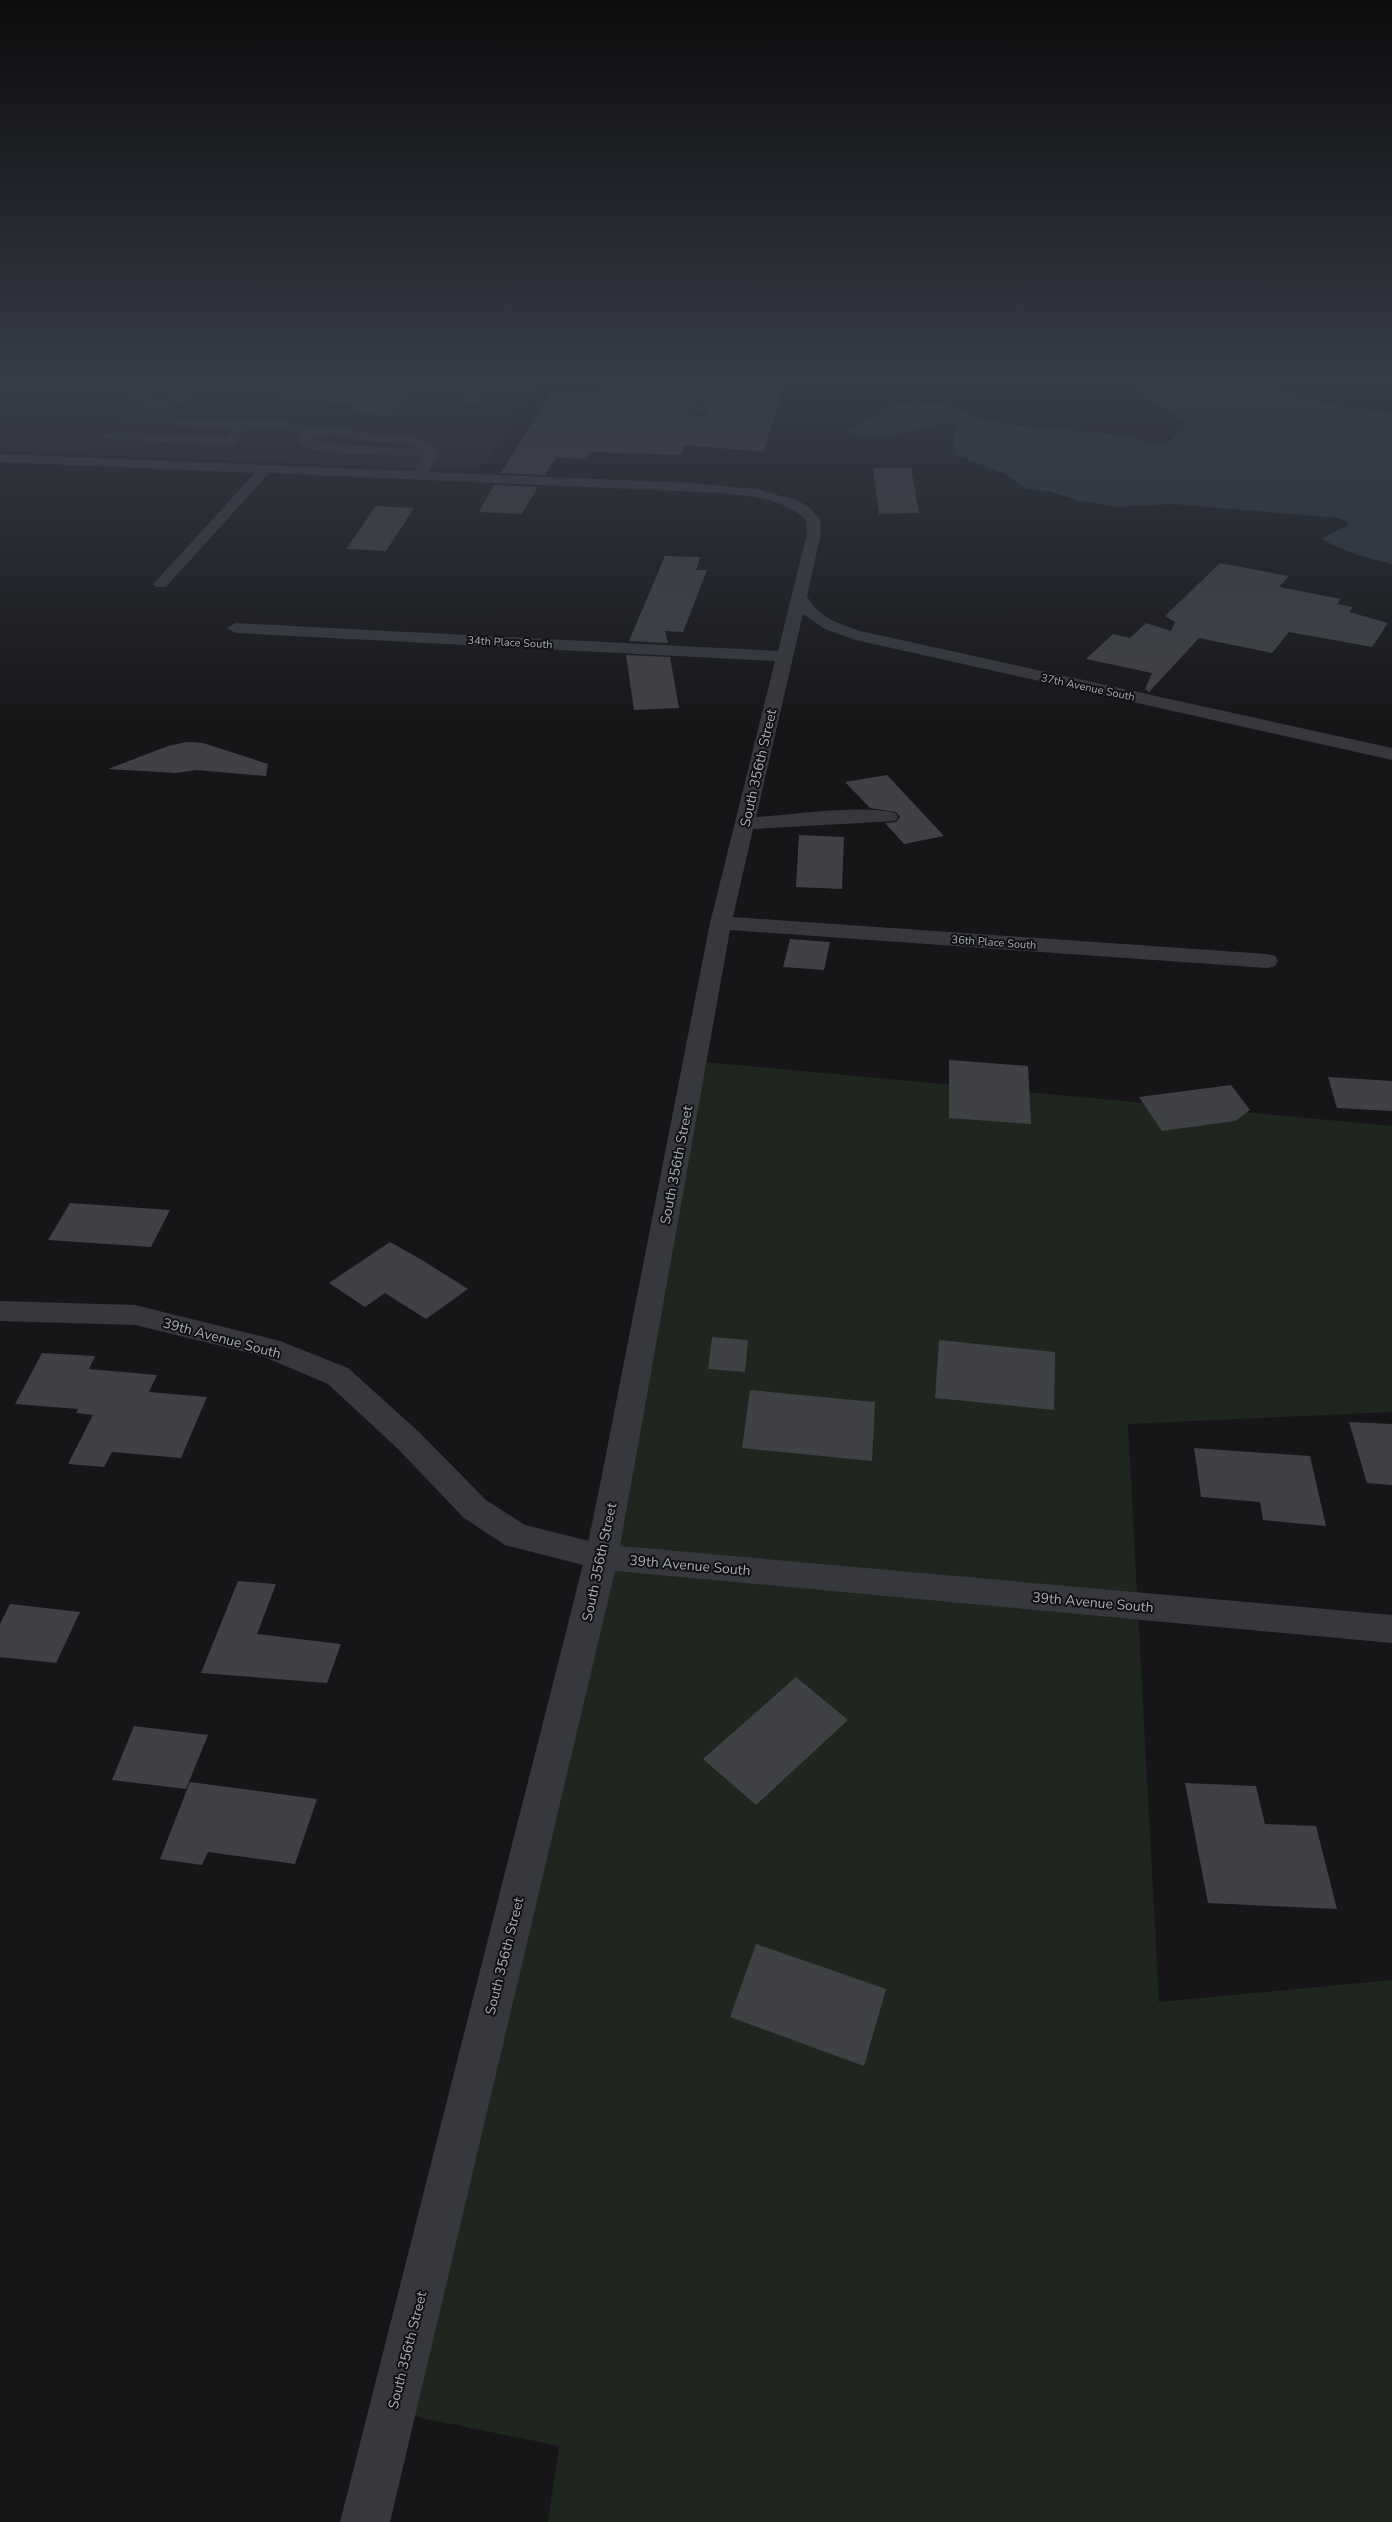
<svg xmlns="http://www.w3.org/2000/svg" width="1392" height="2522" font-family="'Nunito Sans',sans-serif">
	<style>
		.built { fill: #222225 }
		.green { fill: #1e261f }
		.water { fill: #2c353c }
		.building { fill: #404145 }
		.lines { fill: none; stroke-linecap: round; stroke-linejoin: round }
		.path-far1 { stroke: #3d3f44; stroke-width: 1; stroke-dasharray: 1 2; stroke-linecap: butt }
		.path { stroke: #3d3f44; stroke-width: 2; stroke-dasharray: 1 2.5; stroke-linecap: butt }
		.minor { fill: #37383d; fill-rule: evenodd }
		.labels { text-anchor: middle; stroke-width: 4; stroke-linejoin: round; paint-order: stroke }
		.far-street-label { font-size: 11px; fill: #a8adb8; stroke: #111113 }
		.street-label { font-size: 14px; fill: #a8adb8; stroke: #111113 }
	</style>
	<rect width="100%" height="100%" fill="#161618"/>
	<!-- built -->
	<polygon class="built" points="0,376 543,376 479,471 0,451"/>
	<!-- green -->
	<g class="green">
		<polygon points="543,376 599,376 592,388 536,385"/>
		<polygon points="860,376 938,376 946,379 933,378 931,386 858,386"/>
		<polygon points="695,1061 1392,1126 1392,1412 1128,1424 1159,2002 1392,1980 1392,2522 548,2522 559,2446 392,2412"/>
	</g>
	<!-- water -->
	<g class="water">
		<path d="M457,376H512L489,388C483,402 475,409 459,402L462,397L457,393L461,382Z"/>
		<path d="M1124,376H1235L1332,405L1392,414V564C1368,558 1342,552 1321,538L1347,526L1348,522L1338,518L1173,504L1117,507L1077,500L1052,492L1026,489L1006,474L952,454L954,431L960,428V425C938,421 918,430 897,434C882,438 865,435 849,434L845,431L888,407L901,403L920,402L956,407L968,416L1011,425L1122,435C1138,437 1150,447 1166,444L1186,426C1182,410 1160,410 1149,400C1138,392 1139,387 1124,382Z"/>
	</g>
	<!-- building -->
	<g class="building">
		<polygon points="278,376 406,376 401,382 419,383 390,415 348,413 357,403 277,400"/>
		<polygon points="615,376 677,376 671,394 688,406 695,416 703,416 707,410 699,398 687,391 693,376 785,378 764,452 684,445 681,455 591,452 584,459 556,457 545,475 501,473 551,391 600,393 606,382 611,382"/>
		<polygon points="873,468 911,468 919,513 879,514"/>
		<polygon points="494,485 538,487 522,514 479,512"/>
		<polygon points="376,506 414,508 386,551 346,549"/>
		<polygon points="665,556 700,557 696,570 707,570 683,632 665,631 668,643 629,641"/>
		<polygon points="1220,563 1289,576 1279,587 1341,599 1337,604 1353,607 1349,612 1388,623 1372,647 1289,632 1272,653 1199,638 1149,692 1145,689 1152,673 1086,659 1113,634 1130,638 1146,623 1171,631 1175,622 1165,616"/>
		<polygon points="626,655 670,657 679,708 634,710"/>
		<polygon points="186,742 203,743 268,764 266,776 196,770 176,773 108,769 168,746"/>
		<polygon points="887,775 944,836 904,844 885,823 896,822 900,817 896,812 870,808 845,782"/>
		<polygon points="799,835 844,837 842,889 796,887"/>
		<polygon points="790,939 830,942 824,970 783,967"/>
		<polygon points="949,1060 1028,1066 1031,1124 949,1118"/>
		<polygon points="1328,1077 1392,1081 1392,1111 1337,1108"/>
		<polygon points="1231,1085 1250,1110 1235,1121 1162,1131 1139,1097"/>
		<polygon points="70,1203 170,1210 151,1247 48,1240"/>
		<polygon points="390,1242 422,1260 468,1289 426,1319 385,1293 365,1307 329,1283"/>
		<polygon points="712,1337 748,1340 745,1372 708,1369"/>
		<polygon points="939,1340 1055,1352 1054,1410 935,1398"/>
		<polygon points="42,1353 95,1356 89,1369 157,1375 149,1392 207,1397 181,1458 112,1452 104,1467 68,1464 93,1415 76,1413 78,1409 15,1404"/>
		<polygon points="750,1390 875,1402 872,1461 742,1448"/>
		<polygon points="1349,1422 1392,1424 1392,1485 1367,1483"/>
		<polygon points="1194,1448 1310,1456 1326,1526 1263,1520 1260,1502 1201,1497"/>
		<polygon points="238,1581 276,1584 257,1634 341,1644 327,1683 201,1673"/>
		<polygon points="10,1604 80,1612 56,1663 0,1657 0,1624"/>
		<polygon points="796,1677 848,1720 756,1805 703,1759"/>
		<polygon points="134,1726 208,1735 186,1789 112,1780"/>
		<polygon points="190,1782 317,1799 295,1864 208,1852 202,1865 160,1859"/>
		<polygon points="1185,1783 1256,1786 1265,1824 1316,1826 1337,1909 1208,1903"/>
		<polygon points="756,1944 886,1989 864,2066 730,2017"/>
	</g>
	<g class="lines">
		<!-- path-far1 -->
		<g class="path-far1">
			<polyline points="28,376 45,376"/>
			<polyline points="1191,376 1193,376"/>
			<polyline points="1201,380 1203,376"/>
			<polyline points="0,382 22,376"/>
			<polyline points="1248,385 1257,383"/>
			<polyline points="1288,402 1302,397"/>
			<polyline points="1180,417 1197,415 1203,419"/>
			<polyline points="1008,476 1026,474"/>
			<polyline points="1053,487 1056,494"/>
			<polyline points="1110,505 1120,494"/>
			<polyline points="1194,506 1206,500"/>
			<polyline points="1385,557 1390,552"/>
		</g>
		<!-- path -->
		<polyline class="path" points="1380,561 1386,556"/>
		<!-- minor -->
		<g class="minor">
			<polygon points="679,376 691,376 685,392 698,400 705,411 703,414 695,414 689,405 673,393"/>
			<polygon points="843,376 855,376 849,385 836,387 830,383"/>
			<path d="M161,384L183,386L192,394C180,410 143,414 129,398L135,390ZM161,392L179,394L162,400L142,397Z"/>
			<path d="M125,416L287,422L315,428L336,427L374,434L403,435L422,439L435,447L438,455L428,472L690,483L756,489L796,500L809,507L820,519L821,533L807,596C818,617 839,624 860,631L1392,748V760L856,640L825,629L803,614L756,817C794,815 860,804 895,813L898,817L895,821L753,829L733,917L1267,954L1275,956L1278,961L1275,966L1267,968L730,930L620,1546L1392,1615V1643L615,1571L390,2522H340L583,1565L505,1545L464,1518L397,1448L328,1384L262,1356L135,1325L0,1321V1301L135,1305L280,1341L348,1368L419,1432L486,1500L525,1525L589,1541L710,923L775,661L235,633L227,628L235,623L778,651L807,533L806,520C784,498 749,496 720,493L269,473L166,587H156L153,584L156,581L255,473L0,462V454L414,471L423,457C397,453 310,459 296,440L303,433L287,430L248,429L233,444L228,445L104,439L103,436L109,432L225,437L234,428L121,423L119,420ZM327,434L374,442L410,444L421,449L341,445L310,440Z"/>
		</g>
	</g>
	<!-- sky -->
	<linearGradient id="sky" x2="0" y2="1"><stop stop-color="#0c0c0d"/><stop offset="0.52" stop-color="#363c48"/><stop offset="1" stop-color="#363c48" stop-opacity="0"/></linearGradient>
	<rect width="1392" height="729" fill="url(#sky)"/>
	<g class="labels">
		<!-- far-street labels -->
		<g class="far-street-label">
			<text transform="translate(510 642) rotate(3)" y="4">34th Place South</text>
			<text transform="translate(1088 687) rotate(12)" y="4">37th Avenue South</text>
			<text transform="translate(994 942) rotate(4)" y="4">36th Place South</text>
		</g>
		<!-- street labels -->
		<g class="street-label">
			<text transform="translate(758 768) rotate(-77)" y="5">South 356th Street</text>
			<text transform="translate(676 1165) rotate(-79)" y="5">South 356th Street</text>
			<text transform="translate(222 1338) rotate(15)" y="5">39th Avenue South</text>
			<text transform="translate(599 1562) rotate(-78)" y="5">South 356th Street</text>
			<text transform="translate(690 1565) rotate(5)" y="5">39th Avenue South</text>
			<text transform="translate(1093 1602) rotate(5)" y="5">39th Avenue South</text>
			<text transform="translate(504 1956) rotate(-76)" y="5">South 356th Street</text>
			<text transform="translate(407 2350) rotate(-76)" y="5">South 356th Street</text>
		</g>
	</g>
</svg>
